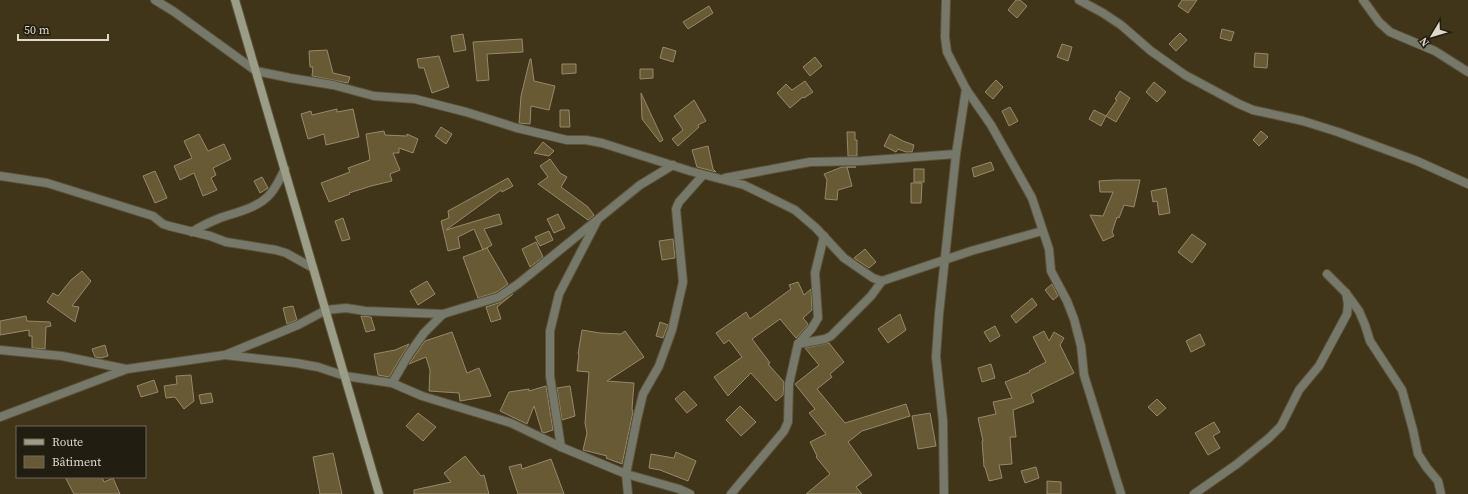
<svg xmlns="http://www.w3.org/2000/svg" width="1468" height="494" font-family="'Source Serif 4',serif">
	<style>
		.building { fill: #695a36; stroke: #96896b }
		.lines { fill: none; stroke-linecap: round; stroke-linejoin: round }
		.minor-casing { stroke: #5c5238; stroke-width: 10 }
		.secondary-casing { stroke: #5c5238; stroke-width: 10 }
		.minor { stroke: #76786a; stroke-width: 8 }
		.secondary { stroke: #9b9d87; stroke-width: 8 }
	</style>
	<rect width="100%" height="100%" fill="#403419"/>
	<!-- building -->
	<g class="building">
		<polygon points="1016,0 1020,0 1027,6 1017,18 1008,10"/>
		<polygon points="1182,0 1197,0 1188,13 1178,6"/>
		<polygon points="709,6 713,13 688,29 683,22"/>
		<polygon points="1222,29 1234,32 1231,41 1220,38"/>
		<polygon points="1180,33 1187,40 1176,51 1169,44"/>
		<polygon points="463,34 466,50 454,52 451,36"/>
		<polygon points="522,39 523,52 487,54 489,80 477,81 473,42"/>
		<polygon points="1062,44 1072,47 1068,61 1057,57"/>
		<polygon points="663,47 676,51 673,62 660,58"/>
		<polygon points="327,50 333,73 350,77 348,83 312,76 313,67 310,67 309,51"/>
		<polygon points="1255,53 1268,54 1267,68 1254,67"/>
		<polygon points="439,56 449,87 432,93 424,68 419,68 417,59"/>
		<polygon points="815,57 822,66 810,76 803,67"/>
		<polygon points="530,59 531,59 534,81 555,86 549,110 531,106 530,124 519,123 521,96"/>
		<polygon points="562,64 576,64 576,73 562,74"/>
		<polygon points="640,69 653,69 653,78 640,79"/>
		<polygon points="996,80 1003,87 993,99 985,92"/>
		<polygon points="805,81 813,92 804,98 803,97 790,108 777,93 786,84 792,90"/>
		<polygon points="1154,82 1166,92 1157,102 1146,92"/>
		<polygon points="1120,91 1130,98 1116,122 1106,116 1117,100 1115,99"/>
		<polygon points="641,93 663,140 660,142 642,119"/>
		<polygon points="694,100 706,121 698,125 699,127 678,146 672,139 683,130 674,116"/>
		<polygon points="1010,107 1018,121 1009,126 1002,111"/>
		<polygon points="337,109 337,112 353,109 359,137 326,145 324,134 308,139 301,114 311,111 312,115"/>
		<polygon points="560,110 569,110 570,127 560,127"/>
		<polygon points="1094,110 1106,116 1101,126 1089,119"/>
		<polygon points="441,127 452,134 446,144 435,136"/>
		<polygon points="384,131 385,135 407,136 407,134 418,139 413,153 399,148 399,153 393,153 400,170 390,174 392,181 371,186 349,193 350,194 329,202 321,183 350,172 348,168 370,160 366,134"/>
		<polygon points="1261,131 1268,137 1259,146 1253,140"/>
		<polygon points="847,132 855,132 855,140 857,140 857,156 848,156"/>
		<polygon points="199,134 208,151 224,144 231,159 213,168 216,175 211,178 217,190 203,196 194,173 180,180 174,166 192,158 184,141"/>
		<polygon points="890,134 903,141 914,145 912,152 906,152 898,149 896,152 884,146"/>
		<polygon points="543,142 554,151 549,156 534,153"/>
		<polygon points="708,146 713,169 716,172 697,167 692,150"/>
		<polygon points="550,159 560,173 567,177 561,187 588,207 594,215 588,220 538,184 548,177 540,166"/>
		<polygon points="991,162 994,170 974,177 972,168"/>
		<polygon points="842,167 856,167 847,167 852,186 838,190 837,200 825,199 827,180 824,174"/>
		<rect x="914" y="169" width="10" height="13"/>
		<polygon points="155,171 167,198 155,203 143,176"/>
		<polygon points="262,177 268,188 260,193 254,181"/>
		<polygon points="508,178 513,186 502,192 501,190 446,230 499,214 502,224 484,229 492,245 483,250 474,229 458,237 460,248 448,251 441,221 449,218 448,211"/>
		<polygon points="1115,180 1140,180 1134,207 1124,205 1119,218 1117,217 1112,232 1114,236 1103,241 1090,215 1103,216 1113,192 1100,192 1099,181"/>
		<polygon points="911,183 922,183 921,203 911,203"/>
		<polygon points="1166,188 1170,213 1159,215 1157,201 1153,202 1151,191"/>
		<polygon points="558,214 565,228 554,233 547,219"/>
		<polygon points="343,218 350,239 342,241 335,221"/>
		<polygon points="549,231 553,240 540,246 535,237"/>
		<polygon points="1192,234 1206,244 1192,263 1178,252"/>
		<polygon points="673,239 675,258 662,260 659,241"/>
		<polygon points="536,242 543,257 530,267 522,249"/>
		<polygon points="487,248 508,284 497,292 478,298 463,257"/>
		<polygon points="865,249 876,262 869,268 854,258"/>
		<polygon points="82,271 91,281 72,306 79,307 75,322 47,302 53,293 58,296 71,280"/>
		<polygon points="427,281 435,294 418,305 410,291"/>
		<polygon points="798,282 804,295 811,289 812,310 803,318 808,324 808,325 796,338 780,319 752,339 770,363 768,364 784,382 783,395 776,401 751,373 728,396 714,377 742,357 729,340 724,344 716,333 746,312 750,319 791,289 789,285"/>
		<polygon points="1052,284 1058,296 1053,300 1045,290"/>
		<polygon points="513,294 497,307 501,319 491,322 486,307 501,302"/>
		<polygon points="1032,298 1037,305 1016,323 1011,316"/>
		<polygon points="293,306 297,320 287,324 283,308"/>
		<polygon points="900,314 906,330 888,343 878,329"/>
		<polygon points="26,316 27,321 50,322 51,326 46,327 45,349 32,348 32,336 29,336 29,330 0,335 0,321"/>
		<polygon points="361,316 371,317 375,330 366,332"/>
		<polygon points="660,322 668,325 663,338 656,336"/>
		<polygon points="995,326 1000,336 990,342 984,332"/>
		<polygon points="582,330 600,333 621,334 625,331 644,357 607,381 634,383 632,409 633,412 622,464 606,458 607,456 583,450 587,433 585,423 589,372 577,371 579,354 578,354"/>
		<polygon points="1044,331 1049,341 1054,332 1064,338 1060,345 1074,373 1031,394 1034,402 1013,410 1016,437 1010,437 1012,464 999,465 1002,478 989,481 985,467 984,467 982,441 983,441 978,418 996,414 993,402 1012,398 1005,382 1030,372 1029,371 1046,362 1033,337"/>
		<polygon points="452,332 467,373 479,368 491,396 460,401 459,393 429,391 430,370 426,357 409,364 425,341"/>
		<polygon points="1200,334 1205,345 1191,352 1186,341"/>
		<polygon points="829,343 844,362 830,374 832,377 817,389 845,423 906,404 910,416 862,431 848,442 872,475 856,487 862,494 806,494 830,474 816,457 817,456 810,442 826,434 809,413 815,409 795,384 819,365 805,348"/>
		<polygon points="409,344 389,377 378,375 374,354 395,350"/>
		<polygon points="105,345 108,356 101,358 95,357 92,349"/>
		<polygon points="991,364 995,378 982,382 978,368"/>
		<polygon points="191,375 194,401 184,409 175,397 166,398 164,386 177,384 176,376"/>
		<polygon points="154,380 158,392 141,397 137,386"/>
		<polygon points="546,386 553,430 544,433 542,432 534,406 527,424 500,411 509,392 529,389 529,391"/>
		<polygon points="570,386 575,416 562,420 557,388"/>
		<polygon points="684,391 697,405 687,413 675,399"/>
		<polygon points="211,393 213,402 201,404 199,395"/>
		<polygon points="1157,399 1166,408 1157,416 1148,407"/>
		<polygon points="740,406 756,422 741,436 726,420"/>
		<polygon points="418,413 436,427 423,441 406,426"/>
		<polygon points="930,413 936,446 918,449 912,416"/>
		<polygon points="1214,422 1220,432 1213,436 1220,448 1208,455 1195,433"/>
		<polygon points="676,452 696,461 688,481 660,470 649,468 651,454 674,458"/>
		<polygon points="333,453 342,494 320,494 313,457"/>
		<polygon points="465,456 481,476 484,475 489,494 414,494 414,490 451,482 444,473"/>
		<polygon points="551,459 564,494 518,494 509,467 521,464 522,469"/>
		<polygon points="1036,467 1039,478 1025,483 1021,471"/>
		<polygon points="65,477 102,477 104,482 113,478 120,494 74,494"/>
		<polygon points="1047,481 1061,482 1061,494 1047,494"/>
	</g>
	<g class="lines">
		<!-- minor casing -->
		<g class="minor-casing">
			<g id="minor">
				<polyline points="155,0 173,11 256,71 290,78 333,85 374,96 415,99 466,112 517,128 567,140 586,140 602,143 690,171 744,185 795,210 816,228 844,258 873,278 882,281 971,251 1042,231"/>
				<polyline points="946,0 945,37 947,52 966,89 991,125 1032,198 1049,249 1051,271 1067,301 1074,319 1081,346 1084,375 1121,494"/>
				<polyline points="1079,0 1103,13 1121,25 1151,51 1185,75 1239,104 1253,110 1303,121 1338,132 1417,161 1468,184"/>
				<polyline points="1363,0 1379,22 1390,32 1435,51 1468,72"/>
				<polyline points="0,176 47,183 153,216 163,224 169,226 210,236 226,242 276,250 286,253 313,268"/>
				<polyline points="725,178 810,162 861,161 956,154"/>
				<path d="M192,232C201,226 210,222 220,218C237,212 259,208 271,193C277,186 281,176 285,169"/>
				<polyline points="1327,274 1346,293 1359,311 1365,325 1370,341 1402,390 1413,430 1418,454 1427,468 1438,481 1441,494"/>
				<polyline points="798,344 825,339 831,336 871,296 882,281"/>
				<polyline points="0,350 62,356 126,369"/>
				<polyline points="225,355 296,363 318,367 345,376 392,383 422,396 511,423 561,447 626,474 679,489 690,494"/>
				<polyline points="392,383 409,354 424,333 443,314 499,297 518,284 640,185 673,165"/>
				<polyline points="0,417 127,369 225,355 298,325 326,310 346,308 365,311 443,314"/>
				<polyline points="561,447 550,376 550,331 559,294 597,221"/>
				<polyline points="628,494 626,474 637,419 643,394 659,366 672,330 683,282 676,209 679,202 703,175"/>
				<polyline points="731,494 784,431 788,422 789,384 798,344 812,328 818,318 815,273 824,236"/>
				<polyline points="944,494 943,421 936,357 939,314 956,154 966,89"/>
				<polyline points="1194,494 1237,464 1269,438 1281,426 1299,390 1319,366 1347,314 1348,304 1346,293"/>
			</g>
		</g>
		<!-- secondary casing -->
		<g class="secondary-casing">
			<polyline id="secondary" points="235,0 379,494"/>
		</g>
		<!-- minor -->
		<use href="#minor" class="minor"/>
		<!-- secondary -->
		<use href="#secondary" class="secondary"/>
	</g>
	<!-- legend -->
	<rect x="16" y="426" width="130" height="52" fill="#221d11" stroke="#6d685a"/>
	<rect x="24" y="439" width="20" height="6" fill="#9b9d87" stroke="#6d685a"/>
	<text x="52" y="446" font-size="12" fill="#ded8c8">Route</text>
	<rect x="24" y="456" width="20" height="12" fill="#695a36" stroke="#6d685a"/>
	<text x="52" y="466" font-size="12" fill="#ded8c8">Bâtiment</text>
	<!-- north arrow -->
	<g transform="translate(1432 36) rotate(232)" stroke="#221d11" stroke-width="3" paint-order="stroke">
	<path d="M0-3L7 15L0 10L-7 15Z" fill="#ded8c8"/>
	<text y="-6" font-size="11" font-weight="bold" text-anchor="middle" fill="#ded8c8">N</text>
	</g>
	<!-- scale -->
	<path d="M18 34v6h90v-6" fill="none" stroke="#ded8c8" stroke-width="2"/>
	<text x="24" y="34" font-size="12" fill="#ded8c8" stroke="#221d11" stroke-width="3" paint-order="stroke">50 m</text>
</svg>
